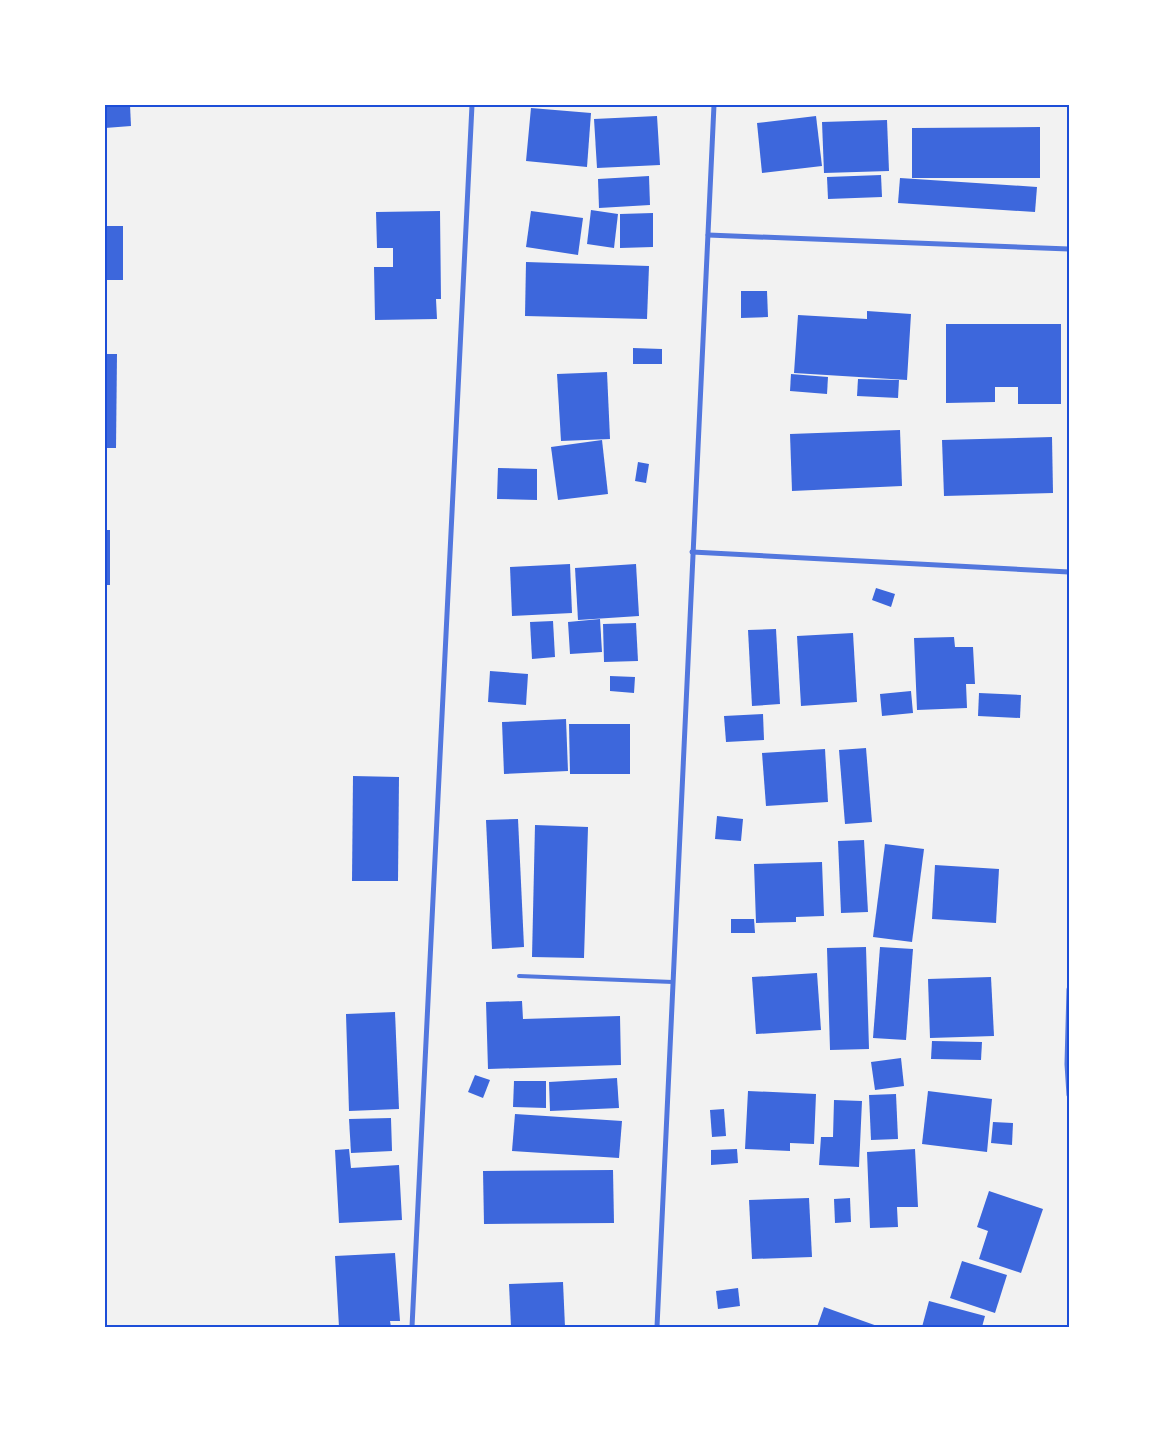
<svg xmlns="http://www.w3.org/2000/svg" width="1174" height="1432" font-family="Barlow,sans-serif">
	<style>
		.building { fill: #3d67dc }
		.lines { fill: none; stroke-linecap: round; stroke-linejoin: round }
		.service { stroke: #5277de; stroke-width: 4 }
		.minor { stroke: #5277de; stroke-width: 5 }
		.neatline { fill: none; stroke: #1d4ed8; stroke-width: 2 }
	</style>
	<rect width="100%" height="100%" fill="#f2f2f2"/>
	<!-- building -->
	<g class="building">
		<polygon points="105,105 130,105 131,126 105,128"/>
		<polygon points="531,108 591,113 587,167 526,161"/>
		<polygon points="657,116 660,165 597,168 594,119"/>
		<polygon points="816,116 822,166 762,173 757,123"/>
		<polygon points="887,120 889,171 824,173 822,122"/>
		<polygon points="1040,127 1040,178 912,178 912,128"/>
		<polygon points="881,175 882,197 828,199 827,177"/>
		<polygon points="649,176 650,205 599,208 598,179"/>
		<polygon points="900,178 1037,187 1035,212 898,203"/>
		<polygon points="591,210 618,214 614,248 587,244"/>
		<polygon points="440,211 441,299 436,299 437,319 375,320 374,267 393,267 393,248 377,248 376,212"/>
		<polygon points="531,211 583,218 578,255 526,247"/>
		<polygon points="653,213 653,247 620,248 620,214"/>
		<rect x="105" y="226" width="18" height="54"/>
		<polygon points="526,262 649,266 647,319 525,316"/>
		<polygon points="741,291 767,291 768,317 741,318"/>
		<polygon points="867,311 911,314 907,380 794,373 798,315 867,319"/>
		<polygon points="946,324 1061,324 1061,404 1018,404 1018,387 995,387 995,402 946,403"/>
		<polygon points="633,348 662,349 662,364 633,364"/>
		<polygon points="105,354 117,354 116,448 105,448"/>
		<polygon points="607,372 610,439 561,441 557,374"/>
		<polygon points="791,374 828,377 827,394 790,391"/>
		<polygon points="858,379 899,380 898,398 857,396"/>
		<polygon points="900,430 902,486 792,491 790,434"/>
		<polygon points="1052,437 1053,493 944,496 942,440"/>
		<polygon points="602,440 608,494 558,500 551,447"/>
		<polygon points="638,462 649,464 646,483 635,481"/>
		<polygon points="498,468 537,469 537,500 497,499"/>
		<rect x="105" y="530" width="5" height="55"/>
		<polygon points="570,564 572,613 512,616 510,567"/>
		<polygon points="636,564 639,616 578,620 575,568"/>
		<polygon points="876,588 895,594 891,607 872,600"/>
		<polygon points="600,619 602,652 570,654 568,622"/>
		<polygon points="553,621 555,657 532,659 530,622"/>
		<polygon points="636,623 638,661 604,662 603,624"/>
		<polygon points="776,629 780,704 752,706 748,630"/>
		<polygon points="853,633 857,702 801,706 797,636"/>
		<polygon points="954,637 955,647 973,647 975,684 966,684 967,708 917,710 914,638"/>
		<polygon points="490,671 528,674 526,705 488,702"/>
		<polygon points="610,676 635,677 634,693 610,691"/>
		<polygon points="911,691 913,713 882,716 880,694"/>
		<polygon points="979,693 1021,695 1020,718 978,716"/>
		<polygon points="763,714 764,740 726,742 724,716"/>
		<polygon points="566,719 568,771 504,774 502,722"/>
		<polygon points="569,724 630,724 630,774 570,774"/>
		<polygon points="866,748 872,822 845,824 839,750"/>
		<polygon points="825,749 828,802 766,806 762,753"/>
		<polygon points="353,776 399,777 398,881 352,881"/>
		<polygon points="717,816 743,819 741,841 715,839"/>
		<polygon points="518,819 524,947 492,949 486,820"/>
		<polygon points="535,825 588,827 584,958 532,957"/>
		<polygon points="864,840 868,912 841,913 838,841"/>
		<polygon points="885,844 924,849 912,942 873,937"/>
		<polygon points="822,862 824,916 796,917 796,922 756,923 754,864"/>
		<polygon points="935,865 999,869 996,923 932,919"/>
		<polygon points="731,919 754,919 755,933 731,933"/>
		<polygon points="866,947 869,1049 830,1050 827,948"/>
		<polygon points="880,947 913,949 906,1040 873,1038"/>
		<polygon points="817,973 821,1030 756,1034 752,977"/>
		<polygon points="991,977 994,1036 930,1038 928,979"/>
		<polygon points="522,1001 523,1019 620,1016 621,1065 488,1069 486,1002"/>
		<polygon points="395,1012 399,1109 349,1111 346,1014"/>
		<polygon points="932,1041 982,1042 981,1060 931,1059"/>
		<polygon points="901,1058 904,1086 875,1090 871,1062"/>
		<polygon points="475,1075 490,1080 483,1098 468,1092"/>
		<polygon points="617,1078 619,1108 550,1111 549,1082"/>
		<polygon points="514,1081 546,1081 546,1108 513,1107"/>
		<polygon points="748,1091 816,1094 814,1144 790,1143 790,1151 745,1149"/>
		<polygon points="928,1091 992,1099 987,1152 922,1144"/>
		<polygon points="896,1094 898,1139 871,1140 869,1095"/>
		<polygon points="834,1100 862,1101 859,1167 819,1165 821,1137 833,1137"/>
		<polygon points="724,1109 726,1136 712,1137 710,1110"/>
		<polygon points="515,1114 622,1121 619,1158 512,1151"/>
		<polygon points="391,1118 392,1151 351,1153 349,1119"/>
		<polygon points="993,1122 1013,1123 1012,1145 991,1143"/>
		<polygon points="349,1149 351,1168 399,1165 402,1220 339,1223 335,1150"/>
		<polygon points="737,1149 738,1163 711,1165 711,1150"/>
		<polygon points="915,1149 918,1207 897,1207 898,1227 870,1228 867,1152"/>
		<polygon points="613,1170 614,1223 484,1224 483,1171"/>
		<polygon points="989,1191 1043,1209 1021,1273 979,1259 988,1231 977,1227"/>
		<polygon points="809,1198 812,1257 752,1259 749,1200"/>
		<polygon points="850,1198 851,1222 835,1223 834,1199"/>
		<polygon points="395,1253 400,1321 390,1321 391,1327 339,1327 335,1256"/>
		<polygon points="962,1261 1007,1275 995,1313 950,1298"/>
		<polygon points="563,1282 565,1327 511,1327 509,1284"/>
		<polygon points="738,1288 740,1306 718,1309 716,1291"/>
		<polygon points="929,1301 985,1316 982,1327 922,1327"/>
		<polygon points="824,1307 880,1327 817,1327"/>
	</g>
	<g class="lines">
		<!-- service -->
		<polyline class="service" points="519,976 673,982"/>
		<!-- minor -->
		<g class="minor">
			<polyline points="708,235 1069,249"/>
			<polyline points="692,552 1069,572"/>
			<polyline points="1069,989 1067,1064 1069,1095"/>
			<polyline points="412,1327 472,105"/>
			<polyline points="657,1327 714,105"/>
		</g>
	</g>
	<!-- border -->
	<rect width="1174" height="1432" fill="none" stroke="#ffffff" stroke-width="212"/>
	<rect x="106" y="106" width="962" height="1220" class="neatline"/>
</svg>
